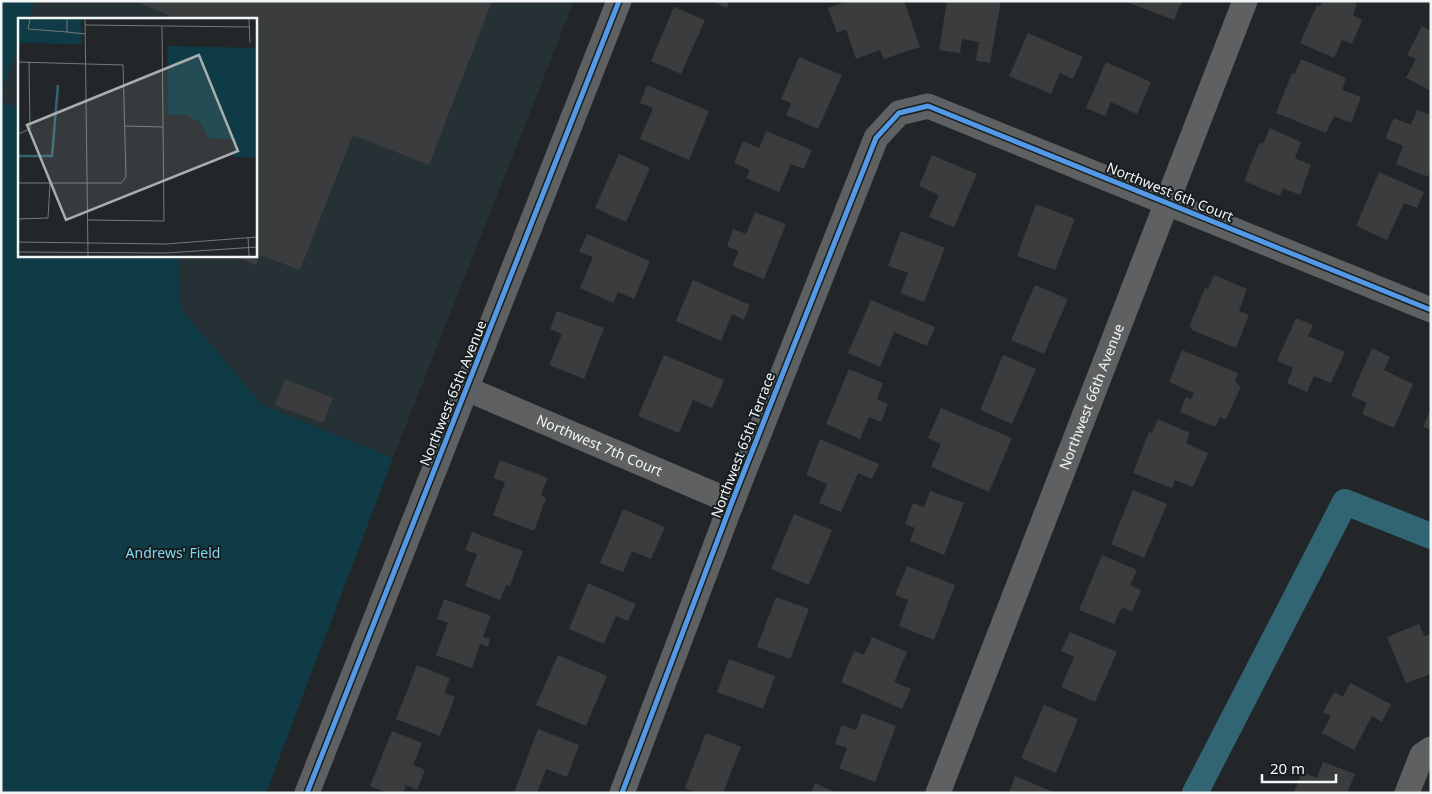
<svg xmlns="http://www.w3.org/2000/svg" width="1432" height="794" font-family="'Noto Sans',sans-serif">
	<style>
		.built { fill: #253134 }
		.green { fill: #0e3b45 }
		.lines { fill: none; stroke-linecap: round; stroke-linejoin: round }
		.canal { stroke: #326573; stroke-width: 26 }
		.building { fill: #3a3c3d }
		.minor { stroke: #5e6061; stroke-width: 25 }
		.cycleway-casing { stroke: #181e1f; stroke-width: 8 }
		.cycleway { stroke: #5399e6; stroke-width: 5 }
		.labels { text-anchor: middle; stroke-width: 4; stroke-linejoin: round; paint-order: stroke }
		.street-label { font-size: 14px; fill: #f1f5f6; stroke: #181e1f }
		.park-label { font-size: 14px; fill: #80d9f2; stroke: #181e1f }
		.inset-river { fill: none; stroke: #326573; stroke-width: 2.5 }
		.inset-road { fill: none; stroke: #75797a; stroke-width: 1 }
		.view { fill: #a9adae; fill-opacity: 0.15; stroke: #a9adae; stroke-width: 2.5 }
		.inset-edge { fill: none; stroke: #f1f5f6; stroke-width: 2.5 }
	</style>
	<rect width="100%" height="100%" fill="#232628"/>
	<!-- built -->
	<polygon class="built" points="1,1 574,1 393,458 262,405 181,309 178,255 255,255 255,19 19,19 19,108 1,101"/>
	<!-- green -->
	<g class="green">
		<polygon points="1,1 35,1 28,19 19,19 19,45 1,91"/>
		<polygon points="1,101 19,108 19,255 178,255 181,309 262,405 393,458 266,793 1,793"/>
	</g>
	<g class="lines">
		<!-- canal -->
		<polyline class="canal" points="1195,793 1345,502 1431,536"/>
	</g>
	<!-- building -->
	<g class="building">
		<polygon points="134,1 492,1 429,165 353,135 300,270 260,255 256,265 231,255 255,255 255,19 166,19 168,15"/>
		<polygon points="711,1 729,1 727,8"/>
		<polygon points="848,1 904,1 920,47 884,59 880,50 856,59 846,29 837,33 828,8"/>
		<polygon points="947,1 1001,1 990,63 976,61 979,42 962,39 960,53 939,50"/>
		<polygon points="1124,1 1183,1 1181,6 1180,5 1174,20"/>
		<polygon points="1322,1 1351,1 1357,4 1353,15 1362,20 1352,44 1342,40 1334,58 1300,43 1317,5 1320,6"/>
		<polygon points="674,7 705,20 681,74 651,61"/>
		<polygon points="1422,26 1431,31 1431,91 1406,78 1416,59 1407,55"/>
		<polygon points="1028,33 1083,57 1073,79 1060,73 1051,94 1009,76"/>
		<polygon points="799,57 842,75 818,129 786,115 791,103 781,99"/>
		<polygon points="1301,59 1346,78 1342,90 1361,97 1351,123 1334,116 1326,133 1276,113 1292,73 1295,74"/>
		<polygon points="1106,62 1151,82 1137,114 1111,102 1105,116 1086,108"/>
		<polygon points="647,85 709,111 689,160 640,139 653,108 640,103"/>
		<polygon points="1417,110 1431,115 1431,169 1428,177 1396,164 1403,146 1385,138 1394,118 1411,125"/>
		<polygon points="1270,128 1301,142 1295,158 1311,165 1300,195 1283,188 1280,196 1244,181 1260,142 1263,144"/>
		<polygon points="766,131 812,150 804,169 791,164 779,192 746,178 750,170 734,163 743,141 759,148"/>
		<polygon points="619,154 650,168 626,222 595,208"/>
		<polygon points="932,155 977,174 954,227 929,217 939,195 919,186"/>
		<polygon points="1379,172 1424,192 1417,208 1404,203 1387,240 1356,226"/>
		<polygon points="1036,204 1075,219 1055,270 1017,256"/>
		<polygon points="755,212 786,224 764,279 732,266 739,251 727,246 733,229 746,234"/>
		<polygon points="901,231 945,248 924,302 900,293 908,273 888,266"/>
		<polygon points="587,234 650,261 634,299 618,292 613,303 580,288 593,257 579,252"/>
		<polygon points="1214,275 1247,289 1239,311 1249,315 1236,348 1192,330 1192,328 1189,327 1205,288 1208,289"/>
		<polygon points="693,280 750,305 744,320 732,314 721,341 676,321"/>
		<polygon points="1035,285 1068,299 1044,354 1011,340"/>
		<polygon points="871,300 935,327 927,346 894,332 880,367 848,353"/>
		<polygon points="557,311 604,328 584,379 549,365 562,334 550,329"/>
		<polygon points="1296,318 1313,325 1308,336 1345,352 1331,383 1314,376 1307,392 1287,383 1293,368 1277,361"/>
		<polygon points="1372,348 1390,357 1384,370 1413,384 1394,428 1362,414 1367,403 1351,396"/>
		<polygon points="1182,350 1238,373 1235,381 1237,382 1237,384 1241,386 1226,420 1220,417 1215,427 1180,412 1186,397 1191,399 1194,393 1169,382"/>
		<polygon points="664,355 724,380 712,408 693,400 679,433 638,416"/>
		<polygon points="1003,355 1036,369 1012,424 980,410"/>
		<polygon points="849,369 883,383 877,399 888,404 881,422 869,417 860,439 826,424"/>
		<polygon points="285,379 333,398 323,423 275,405"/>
		<polygon points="941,408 1012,438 989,492 931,467 941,444 928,438"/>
		<polygon points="1431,408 1431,430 1423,427"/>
		<polygon points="1158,419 1190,433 1186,443 1208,453 1193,487 1175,480 1172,488 1133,473 1149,432 1152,433"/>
		<polygon points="820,439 879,464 872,479 858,473 841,512 819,503 827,484 806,475"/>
		<polygon points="500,460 548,478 541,495 546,498 534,531 493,515 505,482 493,478"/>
		<polygon points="1133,490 1167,504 1144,558 1111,544"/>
		<polygon points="930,491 964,503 944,555 910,541 915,528 905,524 913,503 924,507"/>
		<polygon points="623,509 665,527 651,559 632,551 623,572 600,563"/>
		<polygon points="794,514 832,530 809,585 771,569"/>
		<polygon points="472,532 523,551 510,586 506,585 500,600 465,586 477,554 465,550"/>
		<polygon points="1102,555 1137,570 1130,585 1141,590 1132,612 1122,607 1114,624 1079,610"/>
		<polygon points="907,566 955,585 934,640 899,626 908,600 895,595"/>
		<polygon points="588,583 636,604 628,621 616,616 604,644 569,629"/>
		<polygon points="776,597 809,609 790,659 757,647"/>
		<polygon points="444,599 491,616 483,637 490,639 488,647 480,644 472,668 436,655 448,623 437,619"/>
		<polygon points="1419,624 1424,636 1431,634 1431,674 1406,683 1387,637"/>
		<polygon points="1070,632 1117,652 1095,702 1061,687 1074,657 1061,651"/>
		<polygon points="872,637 907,652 894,682 911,689 902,709 841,682 854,651 864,655"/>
		<polygon points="558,655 607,676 586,726 536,705"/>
		<polygon points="729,659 775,676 763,709 717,692"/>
		<polygon points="417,665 450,678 444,693 455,697 440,736 396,719"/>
		<polygon points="1350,683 1391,704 1382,722 1372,716 1354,750 1322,733 1331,716 1323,712 1334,692 1343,697"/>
		<polygon points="1044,705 1078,719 1056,773 1021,758"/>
		<polygon points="862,713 896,726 875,782 839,768 847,748 835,744 842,725 856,730"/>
		<polygon points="538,729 579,745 567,777 546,769 537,793 514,793"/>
		<polygon points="392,731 422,743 413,765 425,770 417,790 406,785 403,793 387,793 370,786"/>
		<polygon points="706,733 741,747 723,793 697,793 685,788"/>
		<polygon points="1323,762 1355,774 1347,793 1294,792 1302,772 1317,778"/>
		<polygon points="1015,776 1056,793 1009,793"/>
		<polygon points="815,783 837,793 811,793"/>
	</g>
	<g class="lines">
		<!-- minor -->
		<g class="minor">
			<path id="s1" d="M467,389L732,502"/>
			<polyline points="307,793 619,1"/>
			<polyline points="622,793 732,502 876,138 899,113 928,106 1431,310"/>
			<path id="s2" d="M938,793L1245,1"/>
			<polyline points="1407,793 1422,755 1431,749"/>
		</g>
		<!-- cycleway casing -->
		<g class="cycleway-casing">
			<g id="cycleway">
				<polyline points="307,793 619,1"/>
				<polyline points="622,793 732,502 876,138 899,113 928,106 1431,310"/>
			</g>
		</g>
		<!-- cycleway -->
		<use href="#cycleway" class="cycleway"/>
	</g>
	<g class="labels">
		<!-- street labels -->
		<g class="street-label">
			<text transform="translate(1170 192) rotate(22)" y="5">Northwest 6th Court</text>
			<text transform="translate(453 393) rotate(-68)" y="5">Northwest 65th Avenue</text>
			<text dy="5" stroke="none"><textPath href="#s2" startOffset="425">Northwest 66th Avenue</textPath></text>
			<text transform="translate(743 445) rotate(-69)" y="5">Northwest 65th Terrace</text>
			<text dy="5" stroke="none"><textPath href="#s1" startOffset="144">Northwest 7th Court</textPath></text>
		</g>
		<!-- park labels -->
		<g class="park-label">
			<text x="173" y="558">Andrews' Field</text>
		</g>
	</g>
	<!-- overview -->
	<g transform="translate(18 18)">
		<rect width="239" height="239" fill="#232628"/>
		<path d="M0,1H63L64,26L0,25ZM149,28L239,30V139H216L215,121L190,120L183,105L169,97H150Z" fill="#0e3b45"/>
		<path class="inset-river" d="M0,138H34L40,67"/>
		<path class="inset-road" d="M12,1L10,11L49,14M49,1V14L67,16M67,1L70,238M231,1L232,25M67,7L231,9M0,44L105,47L108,159L103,165H0M107,108L145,109M0,116L12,111L11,44M0,201L30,200L32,165M70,202L146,203L144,9M230,219L231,238M0,224L148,226L239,219M0,234L148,235L239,229"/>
		<path class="view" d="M181,37L220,133L48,202L9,107Z"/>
		<rect width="239" height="239" class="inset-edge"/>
	</g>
	<!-- border -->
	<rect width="1432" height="794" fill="none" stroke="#f1f5f6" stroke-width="5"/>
	<!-- scale -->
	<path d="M1262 774v8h74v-8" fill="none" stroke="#f1f5f6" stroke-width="2.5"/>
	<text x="1270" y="774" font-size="15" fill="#f1f5f6" stroke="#181e1f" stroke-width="4" paint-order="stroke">20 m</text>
</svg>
